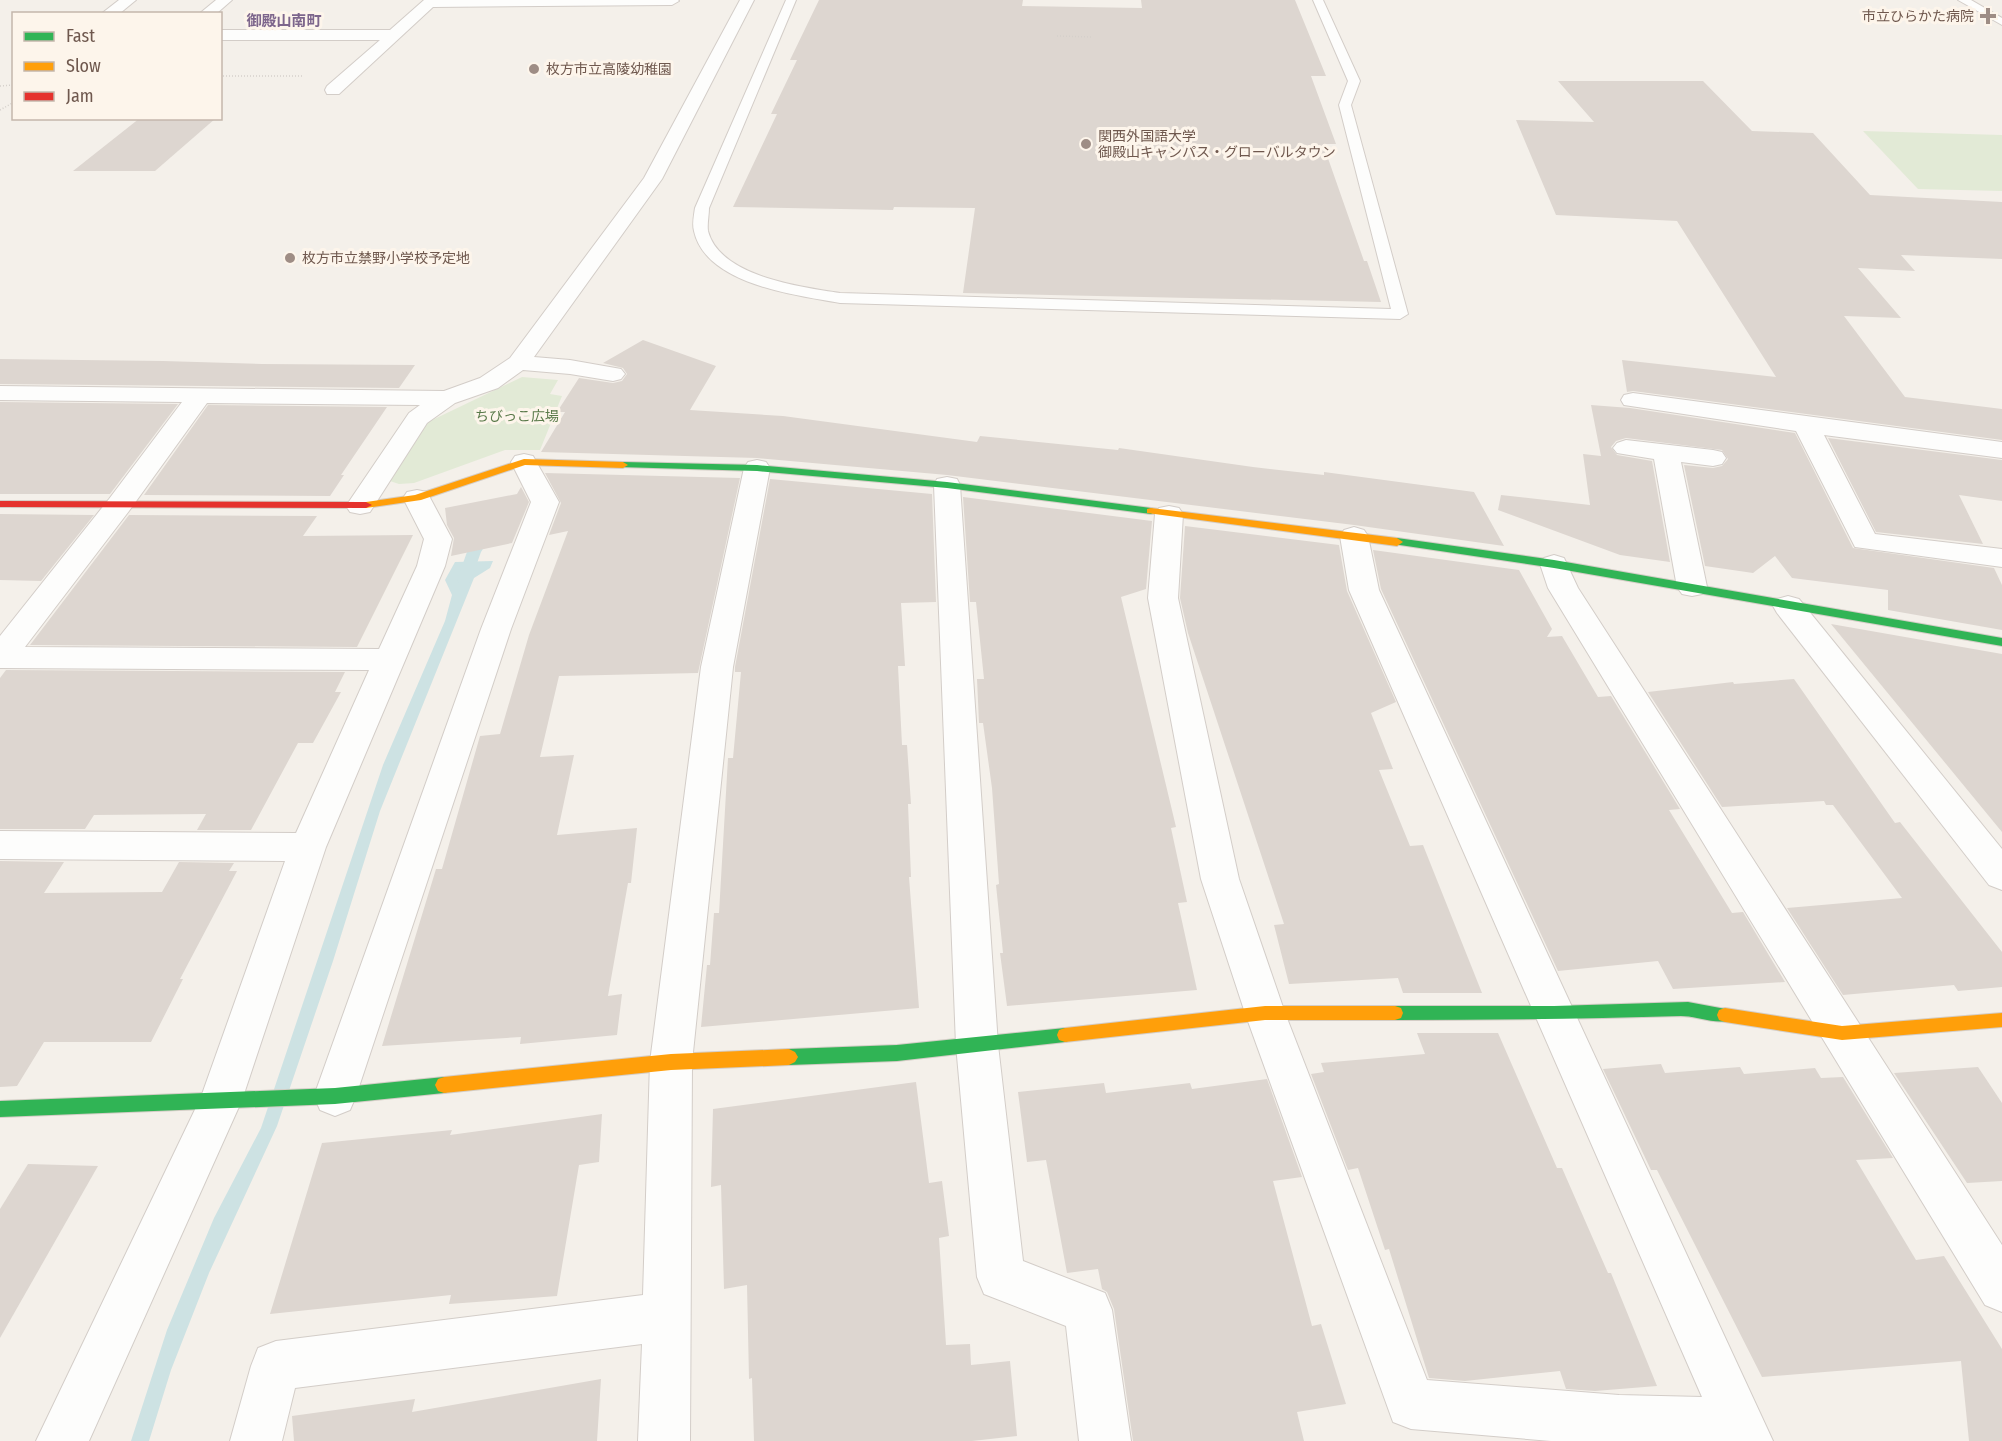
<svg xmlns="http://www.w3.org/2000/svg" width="2002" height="1441" font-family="'Fira Sans Condensed','Noto Sans JP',sans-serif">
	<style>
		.green { fill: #e2ead6 }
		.water { fill: #cde2e3 }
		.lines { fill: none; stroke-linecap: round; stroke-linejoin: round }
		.stream { fill: #cde2e3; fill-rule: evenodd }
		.building { fill: #ddd6d0 }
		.lane-casing { stroke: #d3cdc8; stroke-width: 2 }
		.street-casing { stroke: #d3cdc8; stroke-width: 2 }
		.fast-casing { stroke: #d4cdc6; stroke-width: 2 }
		.slow-casing { stroke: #d4cdc6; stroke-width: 2 }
		.jam-casing { stroke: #d4cdc6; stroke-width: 2 }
		.path { stroke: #d5d0cb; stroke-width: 1.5; stroke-dasharray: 1 2; stroke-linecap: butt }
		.lane { fill: #fdfdfc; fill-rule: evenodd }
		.street { fill: #fdfdfc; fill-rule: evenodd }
		.fast { fill: #30b455; fill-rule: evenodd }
		.slow { fill: #ff9f0a; fill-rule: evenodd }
		.jam { fill: #e5322d; fill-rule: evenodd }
		.poi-dot { fill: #9e8d85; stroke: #fdf5eb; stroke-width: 2 }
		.labels { text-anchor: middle; stroke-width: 6; stroke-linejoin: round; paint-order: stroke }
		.far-poi-label { font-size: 14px; fill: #6f584e; stroke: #fdf5eb; text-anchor: start }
		.far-park-label { font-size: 14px; fill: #5a7a4a; stroke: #fdf5eb }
		.far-neighbourhood-label { font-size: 15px; font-weight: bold; fill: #7d668c; stroke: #fdf5eb }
	</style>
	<rect width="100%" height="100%" fill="#f4f0ea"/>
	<!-- green -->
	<g class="green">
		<polygon points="1863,131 2002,135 2002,191 1918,189"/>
		<polygon points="522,377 558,380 550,394 562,396 540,450 505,450 414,483 399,484 390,481 426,423"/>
	</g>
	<!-- water -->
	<polygon class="water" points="493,561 490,568 474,578 380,811 333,961 277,1126 209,1273 171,1370 149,1441 131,1441 167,1330 214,1218 261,1128 383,765 445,621 452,595 445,580 455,562"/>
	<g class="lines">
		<!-- stream -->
		<polygon class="stream" points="486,530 492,534 481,552 471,580 469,583 459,583 457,580 467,552 481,531"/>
	</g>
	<!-- building -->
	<g class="building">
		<polygon points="819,0 1023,0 1022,6 1142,8 1141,0 1295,0 1326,76 1311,76 1336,144 1323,144 1364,261 1367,261 1381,302 963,293 975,208 894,207 893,210 733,207 777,114 771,114 797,60 790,60"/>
		<polygon points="1558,81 1703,81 1752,131 1813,133 1870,195 2002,202 2002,259 1901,255 1915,271 1858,268 1901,318 1844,316 1905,397 2002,409 2002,440 1633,391 1627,392 1622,360 1776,377 1677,221 1556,215 1516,120 1594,122"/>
		<polygon points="140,118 216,118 155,171 73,171"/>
		<polygon points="643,340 716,366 690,410 783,416 977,442 980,436 1118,450 1119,448 1253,467 1324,475 1324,472 1474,492 1504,546 1354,525 947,475 757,458 541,452 565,412 557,412 579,378 613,383 622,381 627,374 623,368 603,363"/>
		<polygon points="0,359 163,361 262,364 415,365 399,388 0,384"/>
		<polygon points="0,402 178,404 110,494 0,494"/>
		<polygon points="208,405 387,407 341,475 344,475 330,496 144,495"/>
		<polygon points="1591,405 1630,408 1795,433 1853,548 1994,568 2002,585 2002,630 1888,610 1888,590 1792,578 1775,556 1753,573 1705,566 1684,465 1713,468 1722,466 1728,459 1722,450 1626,438 1616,441 1611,447 1617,455 1652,461 1670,562 1620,555 1498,510 1501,495 1590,505 1583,454 1601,456"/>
		<polygon points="1828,438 2002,460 2002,501 1959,495 1983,544 1876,532"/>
		<polygon points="545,473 740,478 698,673 559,676 540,757 574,755 557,835 637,828 631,883 628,883 608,996 622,994 617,1035 520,1044 521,1037 382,1046 436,869 442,869 480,736 500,734 529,635 568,531 549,535 561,503"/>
		<polygon points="770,479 932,494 936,602 901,603 905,666 898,666 902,745 907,745 911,804 908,804 911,877 909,877 919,1008 701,1027 707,965 710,965 714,913 719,913 728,758 733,758 741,672 735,672 735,667"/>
		<polygon points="521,487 529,502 512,543 451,556 454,538 447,525 445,508 517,494"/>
		<polygon points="963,497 1152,521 1146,589 1121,597 1176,827 1171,828 1187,902 1178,903 1197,990 1007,1006 1000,953 1003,953 996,885 999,884 992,788 983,723 979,723 977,679 984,679 976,602 970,602"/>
		<polygon points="0,514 94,515 41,581 0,580"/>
		<polygon points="129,515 317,516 303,536 413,535 357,647 30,645"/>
		<polygon points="1185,526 1339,545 1347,591 1396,702 1371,713 1393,769 1379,770 1410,846 1423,845 1482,993 1403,993 1398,978 1289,984 1274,925 1284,924 1188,633 1180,598"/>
		<polygon points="1373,550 1519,570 1552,629 1547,637 1562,636 1598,697 1611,696 1680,809 1669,810 1732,913 1743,912 1785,982 1673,989 1658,961 1558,971 1381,589"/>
		<polygon points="1831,624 2002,654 2002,832"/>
		<polygon points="6,670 345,672 335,692 341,692 313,743 298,743 251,830 197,830 206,814 94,815 85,829 0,829 0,678"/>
		<polygon points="1794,679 1895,823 1900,822 2002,952 2002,987 1958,991 1954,985 1843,995 1787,908 1902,898 1833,805 1826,805 1824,801 1722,807 1648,692 1733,682 1734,684"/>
		<polygon points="0,861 64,862 44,893 162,892 179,862 234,863 229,871 237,871 180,979 183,979 151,1042 44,1042 17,1086 0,1087"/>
		<polygon points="1417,1033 1498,1033 1557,1168 1562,1168 1608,1273 1611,1273 1657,1386 1595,1391 1566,1389 1560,1371 1465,1381 1429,1378 1389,1249 1385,1250 1358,1168 1348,1170 1311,1074 1324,1072 1321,1063 1425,1054"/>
		<polygon points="1661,1064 1665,1073 1740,1067 1744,1074 1815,1068 1821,1078 1843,1077 1893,1158 1856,1160 1916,1260 1944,1256 2002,1349 2002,1441 1969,1441 1961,1361 1762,1377 1657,1170 1651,1170 1603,1069"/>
		<polygon points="1978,1067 2002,1103 2002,1181 1967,1183 1894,1073"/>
		<polygon points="1267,1079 1302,1177 1273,1181 1312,1326 1321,1324 1346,1404 1297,1412 1304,1441 1133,1441 1114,1309 1107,1292 1102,1289 1098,1269 1067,1273 1046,1160 1027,1162 1018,1092 1104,1083 1106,1093 1190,1083 1192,1089"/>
		<polygon points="916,1082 929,1183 942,1181 949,1236 939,1238 946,1345 970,1344 971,1365 1010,1361 1017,1436 972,1441 754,1441 752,1378 749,1379 747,1285 724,1289 721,1185 711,1187 713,1109"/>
		<polygon points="602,1114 599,1162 579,1165 557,1296 449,1304 451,1295 270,1314 322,1143 452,1130 450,1135"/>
		<polygon points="28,1164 98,1166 0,1338 0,1209"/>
		<polygon points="601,1379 597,1441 294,1441 292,1416 415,1399 412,1412"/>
	</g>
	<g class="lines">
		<!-- lane casing -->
		<g class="lane-casing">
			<g id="lane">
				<path d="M786,0H796L709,208C709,215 707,224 708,231C720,277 802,287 840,293L1391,309L1339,105L1348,81L1313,0H1323L1360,81L1351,105L1408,314L1400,319L840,303C796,295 706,285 694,231C692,224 694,215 695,208Z"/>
				<polygon points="1958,0 1971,0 2002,18 2002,25"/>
			</g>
		</g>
		<!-- street casing -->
		<g class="street-casing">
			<g id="street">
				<polygon points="119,0 136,0 119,14 101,14"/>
				<polygon points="216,0 232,0 216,14 199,14"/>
				<polygon points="424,0 678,0 679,1 672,5 433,7 339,94 327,94 325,90 327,86 380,40 220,40 220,30 390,30"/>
				<polygon points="740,0 754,0 662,179 534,357 570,360 621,369 625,374 621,379 613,381 570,374 523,370 498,388 455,403 427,423 370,512 360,514 350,512 346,506 409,413 420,405 207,403 129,511 25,647 379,649 417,566 424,539 403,498 407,492 417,490 427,492 452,539 445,566 326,847 242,1100 89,1441 36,1441 201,1097 285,861 0,859 0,831 296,833 369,670 0,668 0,636 109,499 182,402 0,400 0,386 444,391 480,378 510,358 644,178"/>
				<polygon points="1633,393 2002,442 2002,458 1824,435 1875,534 2002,549 2002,567 1855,547 1796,431 1624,405 1621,400 1624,395"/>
				<polygon points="1626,440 1713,450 1722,452 1726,458 1722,464 1713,466 1681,462 1707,587 1702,594 1692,596 1682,594 1677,587 1654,459 1617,453 1613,448 1617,443"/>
				<polygon points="524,454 533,456 559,502 511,629 356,1096 350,1110 335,1116 320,1110 314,1096 481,629 531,502 511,462 515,456"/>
				<polygon points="757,460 766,462 770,468 733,667 692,1062 690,1441 638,1441 642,1344 295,1388 282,1441 230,1441 251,1366 258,1348 276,1341 643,1295 650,1062 701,667 744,468 748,462"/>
				<polygon points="947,477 957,479 960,485 998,1045 1023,1261 1105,1293 1112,1310 1131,1441 1079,1441 1066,1326 984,1294 977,1277 956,1045 934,485 937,479"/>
				<polygon points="1169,506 1179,508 1183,514 1178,598 1239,879 1285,1013 1427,1380 1619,1395 1702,1397 1349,590 1340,536 1344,530 1354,527 1364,530 1368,536 1379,590 1773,1441 1551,1441 1411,1429 1393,1422 1245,1013 1201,879 1148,598 1155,514 1159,508"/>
				<polygon points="1554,555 1564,558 1578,588 2002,1245 2002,1312 1985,1305 1548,588 1540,564 1544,558"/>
				<polygon points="1788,596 1799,599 2002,849 2002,890 1989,885 1777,613 1773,606 1777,599"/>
			</g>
		</g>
		<!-- fast casing -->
		<g class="fast-casing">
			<g id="fast">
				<polygon points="623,462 757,465 947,482 1151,508 1157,511 1151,514 947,488 757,471 619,467 619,463"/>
				<polygon points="1397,538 1554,560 2002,638 2002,646 1554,568 1393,544 1391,542"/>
				<path d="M1688,1002L1731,1010L1733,1015L1731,1020C1716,1025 1697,1016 1681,1016C1586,1019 1490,1020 1395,1020L1389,1018L1387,1013L1389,1008L1395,1006H1554Z"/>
				<polygon points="1065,1028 1071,1030 1073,1035 1071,1040 1065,1042 897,1061 789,1065 783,1062 780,1057 783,1052 789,1049 897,1045"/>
				<polygon points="444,1077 450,1079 453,1085 450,1091 444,1093 335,1104 0,1117 0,1101 335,1088"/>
			</g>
		</g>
		<!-- slow casing -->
		<g class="slow-casing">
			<g id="slow">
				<polygon points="524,459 623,462 628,465 623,468 525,465 421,500 366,508 360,505 366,502 415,495"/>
				<polygon points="1151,508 1397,538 1403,542 1397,546 1147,513 1147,509"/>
				<polygon points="1265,1006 1395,1006 1401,1008 1403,1013 1401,1018 1395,1020 1265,1020 1065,1042 1059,1040 1057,1035 1059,1030 1065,1028"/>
				<polygon points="1725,1008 1842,1026 2002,1013 2002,1027 1842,1040 1725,1022 1719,1020 1717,1015 1719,1010"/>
				<polygon points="789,1049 795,1052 798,1057 795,1062 789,1065 671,1070 444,1093 438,1091 435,1085 438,1079 444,1077 671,1054"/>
			</g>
		</g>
		<!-- jam casing -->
		<g class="jam-casing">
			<polygon id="jam" points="0,501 366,502 372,505 366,508 0,507"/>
		</g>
		<!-- path -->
		<g class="path">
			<polyline points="1057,36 1092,37"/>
			<polyline points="220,76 303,76"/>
			<polyline points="0,86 14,85"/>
			<polyline points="0,110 14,102"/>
		</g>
		<!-- lane -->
		<use href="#lane" class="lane"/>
		<!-- street -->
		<use href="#street" class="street"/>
		<!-- fast -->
		<use href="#fast" class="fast"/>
		<!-- slow -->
		<use href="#slow" class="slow"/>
		<!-- jam -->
		<use href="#jam" class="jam"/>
	</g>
	<!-- markers -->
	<g class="poi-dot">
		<path d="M1985 7h6v6h6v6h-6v6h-6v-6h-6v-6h6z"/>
		<circle cx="534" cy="69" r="6"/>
		<circle cx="1086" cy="144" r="6"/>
		<circle cx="290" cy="258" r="6"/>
	</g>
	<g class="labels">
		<!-- far-poi labels -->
		<g class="far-poi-label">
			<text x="1974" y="21" text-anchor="end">市立ひらかた病院</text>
			<text x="546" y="74">枚方市立高陵幼稚園</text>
			<text x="1098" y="141">関西外国語大学<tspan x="1098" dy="16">御殿山キャンパス・グローバルタウン</tspan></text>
			<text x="302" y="263">枚方市立禁野小学校予定地</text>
		</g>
		<!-- far-park labels -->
		<g class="far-park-label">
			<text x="517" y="421">ちびっこ広場</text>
		</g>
		<!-- far-neighbourhood labels -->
		<g class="far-neighbourhood-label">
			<text x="284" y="26">御殿山南町</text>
		</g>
	</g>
	<!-- legend -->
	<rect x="12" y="12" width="210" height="108" fill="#fdf5eb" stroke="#c4b6ac" stroke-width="1.5"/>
	<rect x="24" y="32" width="30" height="9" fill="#30b455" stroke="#c4b6ac" stroke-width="1.5"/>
	<text x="66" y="42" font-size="18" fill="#6f584e">Fast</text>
	<rect x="24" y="62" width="30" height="9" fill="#ff9f0a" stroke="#c4b6ac" stroke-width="1.5"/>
	<text x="66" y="72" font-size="18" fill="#6f584e">Slow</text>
	<rect x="24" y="92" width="30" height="9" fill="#e5322d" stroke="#c4b6ac" stroke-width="1.5"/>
	<text x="66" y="102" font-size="18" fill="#6f584e">Jam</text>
</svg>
